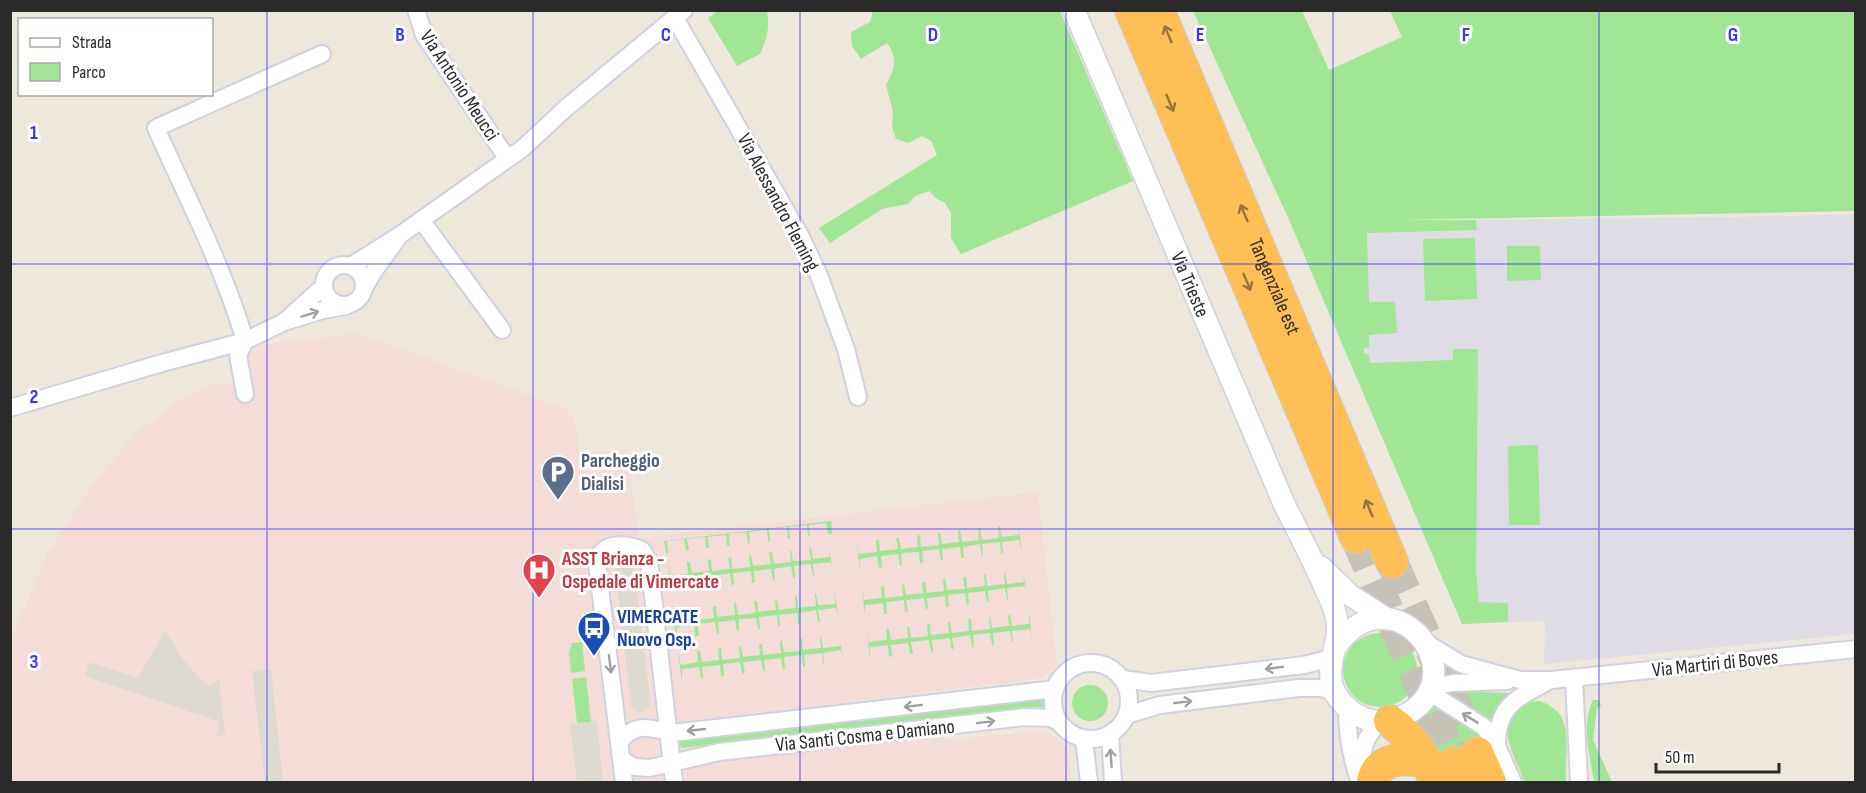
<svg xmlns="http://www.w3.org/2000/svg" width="1866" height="793" font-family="'Sofia Sans Condensed',sans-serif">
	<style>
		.industrial { fill: #e0dce5 }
		.medical { fill: #f4dcd8 }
		.green { fill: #a0e695 }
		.plaza { fill: #dddad2 }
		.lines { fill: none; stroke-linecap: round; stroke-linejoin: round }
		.motorway-tunnel { stroke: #c6c2b8; stroke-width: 32; stroke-dasharray: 32 16; stroke-linecap: butt }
		.minor-casing { stroke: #d0d0e3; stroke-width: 20 }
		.tertiary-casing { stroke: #d0d0e3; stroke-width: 24 }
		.motorway-casing { stroke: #ccc; stroke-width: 34 }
		.minor { stroke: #fff; stroke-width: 16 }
		.tertiary { stroke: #fff; stroke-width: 21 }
		.motorway { stroke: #ffbf54; stroke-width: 32 }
		.oneway { stroke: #94743f }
		.oneway2 { stroke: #9f9f9f }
		.grid { fill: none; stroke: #3736ff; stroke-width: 1.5; stroke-opacity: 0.55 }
		.labels { text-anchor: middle; stroke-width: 6; stroke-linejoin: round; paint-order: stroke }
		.street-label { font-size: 20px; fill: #2a2a2a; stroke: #fff }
		.service-label { font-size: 20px; font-weight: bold; fill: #4e5e75; stroke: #fff; text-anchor: start }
		.health-label { font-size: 20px; font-weight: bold; fill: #be3a42; stroke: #fff; text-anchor: start }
		.transit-label { font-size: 20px; font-weight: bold; fill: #164399; stroke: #fff; text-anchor: start }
		.grid-label { font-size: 20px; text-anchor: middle; font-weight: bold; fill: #3736ff; stroke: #fff; stroke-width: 6; stroke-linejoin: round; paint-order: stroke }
	</style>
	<rect width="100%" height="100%" fill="#ede8db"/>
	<!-- industrial -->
	<polygon class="industrial" points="1855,214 1855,634 1544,664 1545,621 1462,624 1290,222 1797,216"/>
	<!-- medical -->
	<polygon class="medical" points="357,333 564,408 574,418 580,454 627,449 639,538 1038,492 1057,664 1042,678 724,717 725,743 942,719 945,740 1043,731 1067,744 1071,782 11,782 10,644 47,554 101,472 142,429 186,396 213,384 246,382 244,355 262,345"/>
	<!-- green -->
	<g class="green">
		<path d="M718,11H767C770,27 767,39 760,54L737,66L708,18Z"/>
		<path d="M873,11H1060L1133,181L961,254L951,238V213L945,203L937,199L929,191L915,196L908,204L882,209L830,243L819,228L937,155L931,141L922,136L908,143L896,139L892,127L893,112L886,85C895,69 898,59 887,43L861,59L852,46L851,32L870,22Z"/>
		<polygon points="1193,11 1302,11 1329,70 1402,37 1390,11 1855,11 1855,211 1400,220 1476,220 1477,230 1367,233 1369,302 1395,302 1397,333 1369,335 1369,347 1364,348 1364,354 1369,354 1370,363 1453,360 1453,349 1478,349 1476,573 1479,602 1508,603 1508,622 1462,624 1290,222"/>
		<polygon points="1475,238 1477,299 1425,301 1423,239"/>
		<polygon points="1507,246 1540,246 1541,280 1507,281"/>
		<polygon points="1538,445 1540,525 1509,525 1508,446"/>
		<polygon points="831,521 832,534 828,534 826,523 809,525 810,536 808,536 807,525 789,527 790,539 788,539 787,527 769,529 770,541 768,541 767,530 749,532 750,543 748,544 746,532 729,534 730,546 727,546 726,535 708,537 709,548 706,548 705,537 687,539 689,550 686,551 684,539 667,541 668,553 666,553 664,541"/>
		<polygon points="1018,524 1022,551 1019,540 1002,542 1003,553 1001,554 1000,542 982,544 983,556 982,556 980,544 963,547 964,558 961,558 960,547 942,549 943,560 941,561 939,549 922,551 923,563 920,563 919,552 901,553 902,565 900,566 898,554 881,556 882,568 879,568 877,556 860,559 860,570 857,542 859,554 877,552 876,540 879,540 880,551 898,549 896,538 899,538 901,549 918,547 917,536 920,535 921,547 939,545 938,533 940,533 942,544 959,542 958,531 960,530 962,542 979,540 978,528 980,528 982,540 999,538 998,526 1000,526 1001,537 1019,535"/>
		<polygon points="829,546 833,573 831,562 813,564 814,576 813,576 811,564 794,566 795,578 793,578 791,566 774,569 775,580 773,580 771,569 754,571 755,582 752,583 751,571 733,573 734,585 732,585 730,573 713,576 714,587 711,587 710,576 692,578 693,590 690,590 689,579 671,580 671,592 668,564 671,576 688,574 687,562 690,562 692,573 709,571 708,560 711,559 712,571 730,569 728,558 731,557 732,569 750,567 749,555 751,555 753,566 771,564 769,553 772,552 774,564 791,562 790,550 791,550 793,561 811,560 809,548 811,548 813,559 830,557"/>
		<polygon points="1023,570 1027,597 1025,586 1007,588 1008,600 1007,600 1005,588 988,591 989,602 987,602 985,591 968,593 969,604 967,605 965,593 948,595 949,607 946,607 945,596 927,598 928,609 926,609 924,598 906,600 908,611 905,612 904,600 886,602 887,614 884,614 883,603 865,605 865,616 862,589 864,600 882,598 881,587 884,586 885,598 903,596 902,584 904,584 906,595 923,593 922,582 925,582 927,593 944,591 943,579 945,579 947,590 965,589 963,577 966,577 967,588 985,586 984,575 986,574 987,586 1005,584 1004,572 1005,572 1007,584 1024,582"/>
		<polygon points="834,592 839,619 836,608 818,610 820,622 818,622 816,610 799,613 800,624 798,624 797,613 779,615 780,626 778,626 777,615 759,617 760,629 758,629 756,618 739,619 739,631 737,631 735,620 718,622 719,633 717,634 715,622 698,624 699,636 695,636 694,625 677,627 676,638 673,611 676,622 693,620 692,608 695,608 697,620 714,618 713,606 716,606 717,617 735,615 734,604 736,603 738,615 756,613 754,601 757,601 758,612 776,610 775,599 777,599 779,610 796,608 795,597 797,596 798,608 816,606 815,594 816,594 818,605 835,604"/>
		<polygon points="1029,612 1032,640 1030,629 1012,631 1013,642 1012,642 1010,631 993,633 994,644 992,645 990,633 973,635 974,647 972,647 970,635 952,638 954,649 951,649 950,638 932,640 933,652 931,652 929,640 911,642 913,654 910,654 908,643 891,645 892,656 889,657 888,645 870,647 870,659 867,631 869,642 887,640 886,629 889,629 891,640 908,638 907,627 909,626 911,638 928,636 927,624 930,624 931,635 949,633 948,622 950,622 952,633 969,631 968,619 971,619 972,631 990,629 989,617 990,617 992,628 1009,626 1008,615 1010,615 1012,626 1029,624"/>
		<circle cx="1380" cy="670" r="37"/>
		<polygon points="839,634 844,662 841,650 823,653 824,664 823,664 822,653 804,655 805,666 803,667 802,655 784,657 785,669 783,669 781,658 764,660 765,671 763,671 761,660 743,662 745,673 742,674 740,662 723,664 724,676 721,676 720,665 702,667 703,678 701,678 699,667 682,669 682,681 678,653 681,665 698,662 697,651 700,651 702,662 719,660 718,649 721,648 722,660 740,658 739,646 741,646 743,657 760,655 759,644 762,644 763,655 781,653 780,641 782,641 784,652 801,651 800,639 802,639 803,650 821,648 820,637 821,637 823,648 841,646"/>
		<polygon points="582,642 585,671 571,673 569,653 572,643"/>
		<polygon points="586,677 591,722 577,723 572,679"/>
		<circle cx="1090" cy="703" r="18"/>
		<polygon points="1446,691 1509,693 1511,694 1500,705 1493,721 1491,721 1479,712 1445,694"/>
		<polygon points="1043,699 1045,708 1038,707 681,748 680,741"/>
		<path d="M1593,700H1599L1601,706L1597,708L1593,740L1612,782H1594C1590,757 1581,724 1593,700Z"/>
		<path d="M1539,701C1579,713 1563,751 1566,782H1525C1513,754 1485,705 1539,701Z"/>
		<path d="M1432,704C1449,718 1473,724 1486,742L1441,762L1412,723L1428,711Z"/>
	</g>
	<!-- plaza -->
	<g class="plaza">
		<polygon points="624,561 632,564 634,569 650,699 649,708 641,713 635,711 631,705 615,571 617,565"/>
		<polygon points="165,630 182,658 197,676 210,686 219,679 225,735 216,736 220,722 85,676 89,662 138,678"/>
		<polygon points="271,669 283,782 265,782 252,671"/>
		<polygon points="597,721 603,782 577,782 570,724"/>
	</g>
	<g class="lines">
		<!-- motorway-tunnel -->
		<g class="motorway-tunnel">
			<polyline points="1356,537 1454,763"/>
			<polyline points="1392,562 1477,753"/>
		</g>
		<!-- minor casing -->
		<g class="minor-casing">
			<g id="minor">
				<polyline points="416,10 424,35 507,158"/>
				<polyline points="675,18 800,235 818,273 846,349 858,397"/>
				<polyline points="421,220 502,330"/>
				<polyline points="400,235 523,148 566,108 684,10"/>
				<circle cx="344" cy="285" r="20"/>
				<polyline points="351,266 400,235 374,271 364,288"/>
				<polyline points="323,287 284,322 323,310 346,306"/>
				<path d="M245,394L238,355L245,341C224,268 187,198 156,128L322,54"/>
				<polyline points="10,408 162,363 245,341 284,322"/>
				<polyline points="1425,642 1461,664 1520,680 1552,680 1856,649"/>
				<circle cx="1091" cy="701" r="38"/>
				<polyline points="1574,678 1579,782"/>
				<polyline points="1123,679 1151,683 1304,665 1332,658"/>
				<polyline points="1431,687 1453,683 1507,681"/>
				<polyline points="1429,692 1484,727 1497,746 1513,782"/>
				<path d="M1347,708C1347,734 1351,758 1360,782"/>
				<polyline points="1127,715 1160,705 1299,688 1321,688 1335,692"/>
				<polyline points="1110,734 1113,782"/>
				<polyline points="1084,739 1089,782"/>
				<path d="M619,742C641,716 655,734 681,732L1055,689"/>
				<path d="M1497,746C1497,706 1515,699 1547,682"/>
				<polyline points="621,759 634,767 650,768 719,752 1025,717 1050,718 1059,722"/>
				<path d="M1365,773C1360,751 1364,736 1381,722"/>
				<path d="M624,782L597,564C599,541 626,543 642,550L649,561L674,782"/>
			</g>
		</g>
		<!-- tertiary casing -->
		<g class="tertiary-casing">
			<g id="tertiary">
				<path id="s1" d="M1074,10L1285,506C1299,533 1313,560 1325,588C1330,598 1336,610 1337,622C1340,647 1323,668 1335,693C1342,705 1353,714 1366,719C1380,724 1396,721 1409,713C1477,670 1389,568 1335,648"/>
				<polyline points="1321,567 1350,595 1387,619"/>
			</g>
		</g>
		<!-- motorway casing -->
		<g class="motorway-casing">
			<g id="motorway">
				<polyline points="1131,10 1356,537"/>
				<path id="s2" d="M1158,10L1392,562"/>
				<path d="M1390,721C1415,741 1423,753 1436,782"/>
				<polyline points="1477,753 1490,782"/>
				<polyline points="1454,763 1462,782"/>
				<path d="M1373,782C1377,756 1406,758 1427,762"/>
			</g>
		</g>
		<!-- minor -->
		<use href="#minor" class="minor"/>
		<!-- tertiary -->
		<use href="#tertiary" class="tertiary"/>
		<!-- motorway -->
		<use href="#motorway" class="motorway"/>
	</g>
	<!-- one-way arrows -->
	<defs><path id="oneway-shaft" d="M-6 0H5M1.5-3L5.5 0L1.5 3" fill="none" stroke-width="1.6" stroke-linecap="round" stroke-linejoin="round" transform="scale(1.5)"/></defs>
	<g class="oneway">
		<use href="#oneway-shaft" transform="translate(1168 34) rotate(-113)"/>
		<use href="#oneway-shaft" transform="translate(1170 103) rotate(67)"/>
		<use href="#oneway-shaft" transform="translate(1244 213) rotate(-113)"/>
		<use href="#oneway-shaft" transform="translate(1247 282) rotate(67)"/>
		<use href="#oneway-shaft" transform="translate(1369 508) rotate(-113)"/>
	</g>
	<g class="oneway2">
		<use href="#oneway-shaft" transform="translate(310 314) rotate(-17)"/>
		<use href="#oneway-shaft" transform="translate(610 664) rotate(83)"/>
		<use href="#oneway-shaft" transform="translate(1274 668) rotate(173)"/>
		<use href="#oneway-shaft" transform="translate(1183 702) rotate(-7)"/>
		<use href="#oneway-shaft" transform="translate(913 706) rotate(173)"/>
		<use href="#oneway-shaft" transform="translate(1470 718) rotate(-149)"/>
		<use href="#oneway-shaft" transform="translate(986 722) rotate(-7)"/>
		<use href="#oneway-shaft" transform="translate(696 730) rotate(174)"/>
		<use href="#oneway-shaft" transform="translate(1111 758) rotate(-94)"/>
	</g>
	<!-- grid -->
	<path class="grid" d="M267,10V782M533,10V782M800,10V782M1066,10V782M1333,10V782M1599,10V782M10,264H1856M10,529H1856"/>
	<!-- icons -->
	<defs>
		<g id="parking-pin" transform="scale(1.725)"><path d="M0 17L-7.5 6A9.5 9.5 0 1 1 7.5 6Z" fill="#5c6f8a" stroke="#fff"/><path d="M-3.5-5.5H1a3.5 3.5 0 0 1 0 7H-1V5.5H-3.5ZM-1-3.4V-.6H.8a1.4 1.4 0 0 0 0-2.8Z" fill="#fff"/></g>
		<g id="hospital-pin" transform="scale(1.725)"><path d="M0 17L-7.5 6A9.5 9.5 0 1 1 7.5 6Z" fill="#e0444e" stroke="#fff"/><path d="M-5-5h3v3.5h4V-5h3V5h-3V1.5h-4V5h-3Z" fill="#fff"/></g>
		<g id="bus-pin" transform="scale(1.725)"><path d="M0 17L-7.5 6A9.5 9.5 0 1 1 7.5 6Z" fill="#1a4fb4" stroke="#fff"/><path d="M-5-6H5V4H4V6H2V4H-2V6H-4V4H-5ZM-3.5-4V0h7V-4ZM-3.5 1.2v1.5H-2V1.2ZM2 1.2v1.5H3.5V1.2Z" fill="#fff"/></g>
	</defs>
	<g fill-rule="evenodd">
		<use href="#parking-pin" x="558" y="472"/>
		<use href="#hospital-pin" x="539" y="570"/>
		<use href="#bus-pin" x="594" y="628"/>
	</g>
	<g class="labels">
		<!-- street labels -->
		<g class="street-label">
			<text transform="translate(460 85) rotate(57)" y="7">Via Antonio Meucci</text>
			<text transform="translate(779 202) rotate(62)" y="7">Via Alessandro Fleming</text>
			<text dy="7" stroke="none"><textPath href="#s1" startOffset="298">Via Trieste</textPath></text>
			<text dy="7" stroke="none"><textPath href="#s2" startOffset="300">Tangenziale est</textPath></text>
			<text transform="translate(1715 663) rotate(-6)" y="7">Via Martiri di Boves</text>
			<text transform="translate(865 735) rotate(-6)" y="7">Via Santi Cosma e Damiano</text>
		</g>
		<!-- service labels -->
		<g class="service-label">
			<text x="581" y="467">Parcheggio<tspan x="581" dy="23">Dialisi</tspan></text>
		</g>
		<!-- health labels -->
		<g class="health-label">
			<text x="562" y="565">ASST Brianza -<tspan x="562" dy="23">Ospedale di Vimercate</tspan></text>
		</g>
		<!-- transit labels -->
		<g class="transit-label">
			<text x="617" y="623">VIMERCATE<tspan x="617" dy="23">Nuovo Osp.</tspan></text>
		</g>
	</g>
	<g class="grid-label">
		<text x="400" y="41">B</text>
		<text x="666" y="41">C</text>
		<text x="933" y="41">D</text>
		<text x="1200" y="41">E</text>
		<text x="1466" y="41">F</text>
		<text x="1733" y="41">G</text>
		<text x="34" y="139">1</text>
		<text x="34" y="403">2</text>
		<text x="34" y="668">3</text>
	</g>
	<!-- border -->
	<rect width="1866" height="793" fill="none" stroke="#2a2a2a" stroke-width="24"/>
	<!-- legend -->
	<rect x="18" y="18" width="195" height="78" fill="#ffffff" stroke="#aaaaaa" stroke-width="1.5"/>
	<rect x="30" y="38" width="30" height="9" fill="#ffffff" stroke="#aaaaaa" stroke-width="1.5"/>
	<text x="72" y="48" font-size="18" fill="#2a2a2a">Strada</text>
	<rect x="30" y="63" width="30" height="18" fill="#a0e695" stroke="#aaaaaa" stroke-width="1.5"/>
	<text x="72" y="78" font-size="18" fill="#2a2a2a">Parco</text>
	<!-- scale -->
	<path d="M1656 763v9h123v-9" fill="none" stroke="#2a2a2a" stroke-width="3"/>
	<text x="1665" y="763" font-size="18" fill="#2a2a2a" stroke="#ffffff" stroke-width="4.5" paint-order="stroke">50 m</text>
</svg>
